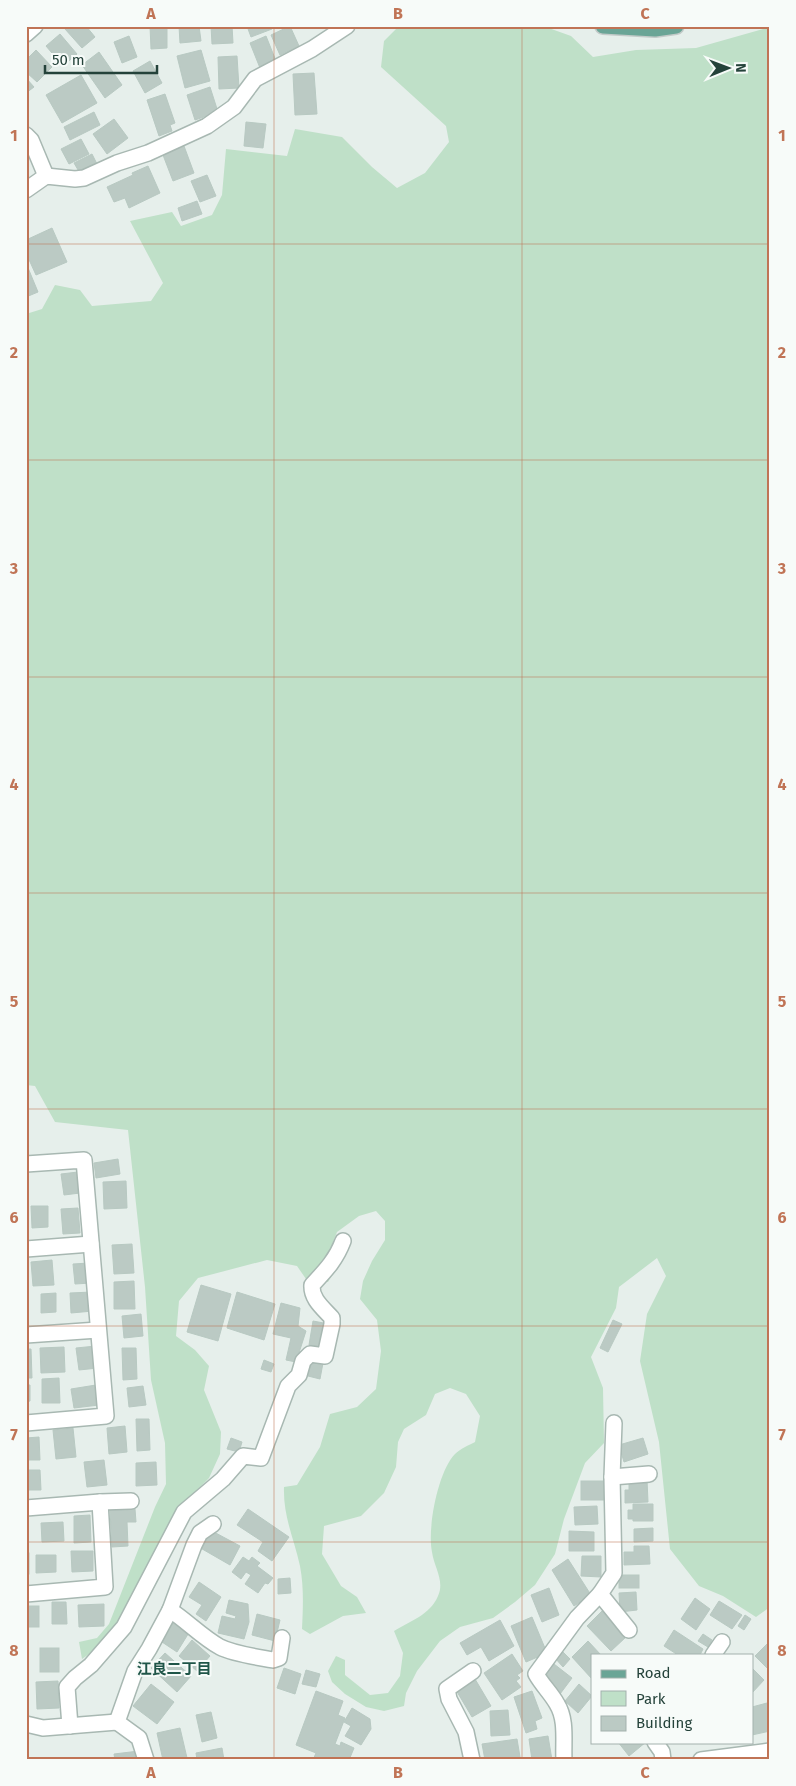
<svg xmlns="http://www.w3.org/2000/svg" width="796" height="1786" font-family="'Fira Sans','Noto Sans JP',sans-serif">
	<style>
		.green { fill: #bfe0c8 }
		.building { fill: #bbcac4; stroke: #b8c9c2 }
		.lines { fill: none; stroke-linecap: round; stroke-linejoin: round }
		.minor-casing { stroke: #a8b8b2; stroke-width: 18 }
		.major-casing { stroke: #c2cac8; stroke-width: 18 }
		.minor { stroke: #fff; stroke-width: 15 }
		.major { stroke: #6aa596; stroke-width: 15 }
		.grid { fill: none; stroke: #c07456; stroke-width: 1; stroke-opacity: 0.55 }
		.labels { text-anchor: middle; stroke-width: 4; stroke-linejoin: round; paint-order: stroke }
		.neighbourhood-label { font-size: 15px; font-weight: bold; fill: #1f5548; stroke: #f7fbf9 }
		.neatline { fill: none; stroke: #c07456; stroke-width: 2 }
		.grid-label { font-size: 16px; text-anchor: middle; font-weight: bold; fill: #c07456 }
	</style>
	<rect width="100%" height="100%" fill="#e6efeb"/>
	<!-- green -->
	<path class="green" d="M399,26H543L571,36L593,57L636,50L696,48L770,27V1607L756,1617L723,1596L699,1586L670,1549L659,1442L640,1361L647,1314L666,1276L657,1258L619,1287L616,1308L591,1357L603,1388L604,1443L585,1463L564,1519L555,1554L535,1585L515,1602L493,1618L460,1627L440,1641L417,1671L406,1693L404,1706L384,1711L366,1707L345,1694L332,1682L328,1671L336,1656L345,1660V1675L370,1695L388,1693L400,1676L403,1653L394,1631C410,1621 430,1615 438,1596C445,1581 434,1567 432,1552C427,1529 438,1471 455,1454C460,1449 469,1445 475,1442L480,1416L466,1394L450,1388L435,1394L426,1415L404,1429L398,1442L396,1467L384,1493L361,1516L324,1526L322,1554L341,1586L357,1597L366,1613L343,1616L310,1634L302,1629C303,1607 304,1587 300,1566C294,1538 283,1517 284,1487L297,1485L320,1447L330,1414L357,1407L376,1389L381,1351L377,1320L360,1299L363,1281L372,1261L385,1240V1221L376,1211L359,1216L337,1232L331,1247L339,1263L328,1282L306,1279L297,1266L267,1260L198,1278L179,1301L176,1336L195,1350L209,1366L204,1390L221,1432L220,1454L209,1478L176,1512L117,1626L96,1649L82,1659L79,1642L97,1638L109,1624L155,1507L166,1484L165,1443L151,1380L145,1287L128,1130L55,1122L35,1086L26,1085V314L42,309L55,285L80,290L92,306L151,301L163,283L130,221L172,212L181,226L212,215L222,195L226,149L287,156L295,129L342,137L372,167L397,188L425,173L449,142L446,126L381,67L384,41Z"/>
	<!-- building -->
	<g class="building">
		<polygon points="68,26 86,26 95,37 82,48 65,29"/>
		<polygon points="150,26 167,26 167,48 151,49"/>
		<polygon points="179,26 199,26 201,41 180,43"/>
		<polygon points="211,26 232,26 233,43 212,44"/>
		<polygon points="247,26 271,26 272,29 251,37"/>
		<polygon points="290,26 299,46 280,55 271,35"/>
		<polygon points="60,34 77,54 63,66 46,46"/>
		<polygon points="129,36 137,57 122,63 114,42"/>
		<polygon points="266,36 276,61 260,68 250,43"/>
		<polygon points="36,50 52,67 37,82 26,72 26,60"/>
		<polygon points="201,50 210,81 185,88 177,56"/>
		<polygon points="99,52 122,85 105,98 82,65"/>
		<polygon points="237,56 239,88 219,89 218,57"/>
		<polygon points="150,61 162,83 145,93 133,71"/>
		<polygon points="314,73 317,114 295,115 293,74"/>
		<polygon points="81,75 97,103 62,123 46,95"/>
		<polygon points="26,78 34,87 26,93"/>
		<polygon points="210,87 218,112 195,120 187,95"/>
		<polygon points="165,94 175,123 170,125 172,131 159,136 147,100"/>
		<polygon points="94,112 100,125 70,140 64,127"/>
		<polygon points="114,119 128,138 107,154 93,134"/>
		<polygon points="246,122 266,124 263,148 244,146"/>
		<polygon points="81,139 89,154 69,164 61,149"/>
		<polygon points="184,146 194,173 173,181 163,155"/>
		<polygon points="92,154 98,166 81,175 74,163"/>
		<polygon points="148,166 160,193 129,208 125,198 114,202 107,187 133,175 132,173"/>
		<polygon points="207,175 216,196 200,202 191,181"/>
		<polygon points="197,201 202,214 182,221 178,208"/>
		<polygon points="52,228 67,262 36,275 26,253 26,240"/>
		<polygon points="26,263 38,292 26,297"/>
		<polygon points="118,1159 120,1174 96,1178 94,1163"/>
		<polygon points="78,1172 80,1193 64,1195 61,1174"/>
		<polygon points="126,1181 127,1208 104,1209 103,1182"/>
		<polygon points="31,1206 48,1206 48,1227 32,1228"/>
		<polygon points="78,1208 80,1233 63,1234 61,1209"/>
		<polygon points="132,1244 134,1273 114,1274 112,1245"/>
		<polygon points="52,1260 54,1285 33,1286 31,1262"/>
		<polygon points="89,1263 91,1283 75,1284 73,1264"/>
		<polygon points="134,1281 135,1309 114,1309 114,1282"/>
		<polygon points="201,1285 231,1294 218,1341 187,1332"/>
		<polygon points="92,1292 93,1311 71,1313 70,1293"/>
		<polygon points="237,1292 275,1304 264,1340 227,1328"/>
		<polygon points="56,1293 56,1312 41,1313 41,1294"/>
		<polygon points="281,1303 300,1308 298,1326 306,1331 296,1362 286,1360 291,1338 273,1334"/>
		<polygon points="141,1314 143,1336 124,1338 122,1316"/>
		<polygon points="613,1320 622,1324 608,1352 600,1348"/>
		<polygon points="313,1321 329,1324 325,1348 309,1345"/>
		<polygon points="96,1346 98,1368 79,1370 76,1348"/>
		<polygon points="64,1347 65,1372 41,1373 40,1348"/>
		<polygon points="122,1348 136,1348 137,1379 123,1380"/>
		<polygon points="26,1349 31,1349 32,1378 26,1378"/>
		<polygon points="264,1360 274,1364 271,1372 261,1369"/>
		<polygon points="311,1360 323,1363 320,1379 308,1376"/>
		<polygon points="59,1378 60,1403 42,1403 42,1379"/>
		<polygon points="26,1385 30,1385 30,1401 26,1402"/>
		<polygon points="96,1385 99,1405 74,1408 71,1389"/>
		<polygon points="143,1386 146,1405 129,1407 127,1388"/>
		<polygon points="136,1419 149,1419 150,1450 137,1451"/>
		<polygon points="125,1426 127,1452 109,1454 107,1428"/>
		<polygon points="73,1428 76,1457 56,1459 53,1430"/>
		<polygon points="39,1437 40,1460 26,1460 26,1438"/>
		<polygon points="231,1438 242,1442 239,1452 227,1449"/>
		<polygon points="643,1438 648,1454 624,1462 619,1445"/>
		<polygon points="104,1460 107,1485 87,1487 84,1462"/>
		<polygon points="156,1462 157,1485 136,1486 136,1463"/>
		<polygon points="26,1470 40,1470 41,1490 26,1490"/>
		<polygon points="647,1480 648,1502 625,1503 625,1490 629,1490 629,1481"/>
		<rect x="581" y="1481" width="23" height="19"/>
		<polygon points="633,1504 653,1504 653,1521 633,1521 633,1519 628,1519 628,1510 633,1510"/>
		<polygon points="597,1506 598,1524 575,1525 574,1507"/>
		<polygon points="135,1509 136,1522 127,1522 128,1546 112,1547 110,1510"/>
		<polygon points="248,1509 289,1537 272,1561 258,1551 263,1542 237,1525"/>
		<polygon points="90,1515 91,1542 74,1543 74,1516"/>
		<polygon points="63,1522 64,1541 42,1542 41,1523"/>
		<polygon points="653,1528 653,1541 634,1542 634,1529"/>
		<polygon points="212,1531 240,1546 230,1565 197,1546 202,1536 208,1539"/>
		<polygon points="569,1531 594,1532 594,1551 569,1551"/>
		<polygon points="634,1546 649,1546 650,1564 624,1565 624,1552 634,1552"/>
		<polygon points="71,1551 93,1551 93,1571 72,1572"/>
		<rect x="26" y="1553" width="3" height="21"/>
		<polygon points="36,1555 56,1555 56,1572 36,1573"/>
		<polygon points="582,1556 601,1556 601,1577 581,1576"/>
		<polygon points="243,1557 249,1561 252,1557 260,1563 257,1566 273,1578 268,1584 265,1583 258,1593 245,1584 251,1575 246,1572 241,1579 232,1572"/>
		<polygon points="568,1559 591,1595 574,1606 552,1570"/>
		<rect x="619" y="1575" width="20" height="13"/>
		<polygon points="290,1578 291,1593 278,1594 278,1579"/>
		<polygon points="199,1582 221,1597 206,1621 196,1614 202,1605 189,1597"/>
		<polygon points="549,1588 559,1615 542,1622 531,1595"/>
		<polygon points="636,1592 637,1610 620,1612 619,1593"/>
		<polygon points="695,1598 710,1609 696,1630 681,1619"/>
		<polygon points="229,1600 248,1604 249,1622 244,1639 218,1633 222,1616 235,1619 236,1616 226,1613"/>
		<polygon points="719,1601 742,1615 732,1629 710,1615"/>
		<polygon points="52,1602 66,1602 67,1624 52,1624"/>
		<polygon points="104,1604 104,1626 79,1627 78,1605"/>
		<rect x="26" y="1606" width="13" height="21"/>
		<polygon points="602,1611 626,1637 611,1651 587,1626"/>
		<polygon points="257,1614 280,1620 275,1641 252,1635"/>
		<polygon points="745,1615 751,1619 744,1630 738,1626"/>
		<polygon points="532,1617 547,1653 526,1662 511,1626"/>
		<polygon points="500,1620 514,1646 489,1661 481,1647 467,1655 460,1643"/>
		<polygon points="174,1622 190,1631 177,1652 162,1642"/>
		<polygon points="674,1630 703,1649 700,1655 678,1655 664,1646"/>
		<polygon points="703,1634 712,1640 708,1647 698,1641"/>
		<polygon points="192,1640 210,1656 197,1671 179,1656"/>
		<polygon points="588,1641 601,1655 592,1655 592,1679 572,1657"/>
		<polygon points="770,1641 770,1671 755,1656"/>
		<rect x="40" y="1648" width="19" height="24"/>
		<polygon points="562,1651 570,1659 563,1667 555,1658"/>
		<polygon points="165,1653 191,1676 177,1692 151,1668"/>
		<polygon points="512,1654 523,1671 517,1675 520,1678 516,1681 521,1687 502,1700 484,1673"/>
		<polygon points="554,1664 572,1678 560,1694 542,1679"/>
		<polygon points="284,1668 301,1674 295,1694 277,1688"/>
		<polygon points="752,1668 764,1680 752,1693"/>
		<polygon points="306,1670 320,1674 316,1687 302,1684"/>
		<polygon points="475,1679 491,1706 472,1717 456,1690"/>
		<polygon points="58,1681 59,1708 37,1709 36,1682"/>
		<polygon points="151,1684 174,1702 157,1724 133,1706"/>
		<polygon points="579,1684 592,1696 578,1713 565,1701"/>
		<polygon points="316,1691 343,1701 338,1715 345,1718 335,1744 340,1746 341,1742 354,1748 349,1760 313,1760 316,1753 296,1745"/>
		<polygon points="532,1691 542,1718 535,1721 537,1729 526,1733 514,1697"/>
		<polygon points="767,1703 770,1713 770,1731 752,1735 752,1707"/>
		<polygon points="352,1708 370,1719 371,1729 361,1745 345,1736 351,1726 344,1722"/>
		<polygon points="508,1710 510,1735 491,1736 490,1711"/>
		<polygon points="211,1712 217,1738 202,1742 196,1715"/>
		<polygon points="180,1728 187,1758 163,1760 157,1733"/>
		<polygon points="548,1736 552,1760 532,1760 529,1739"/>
		<polygon points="517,1739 520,1757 500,1760 485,1760 482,1744"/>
		<polygon points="618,1742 646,1742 629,1756"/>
		<polygon points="222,1748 224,1760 197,1760 196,1753"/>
		<polygon points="139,1751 140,1760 115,1760 114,1754"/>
	</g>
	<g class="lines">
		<!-- minor casing -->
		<g class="minor-casing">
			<g id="minor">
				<polyline points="26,34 35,26"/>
				<polyline points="26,135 31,140 46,176"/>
				<polyline points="26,190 46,176 75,179 84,178 117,163 148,153 207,126 234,107 255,79 312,49 347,26"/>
				<polyline points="26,1164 84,1160 106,1416 26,1423"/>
				<polyline points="26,1249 91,1244"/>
				<polyline points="26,1335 98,1330"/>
				<polyline points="612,1477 649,1474"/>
				<polyline points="26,1508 100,1502 131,1501"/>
				<polyline points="26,1594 105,1587 100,1502"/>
				<polyline points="600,1594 614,1573 612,1477 614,1423"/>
				<path d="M170,1610C187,1621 202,1637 220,1647C234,1654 257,1657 273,1660L279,1658L282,1638"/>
				<polyline points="713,1655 722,1642"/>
				<polyline points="26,1724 43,1728 117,1722"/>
				<path d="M70,1726L67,1687L75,1678L91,1665L124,1627L184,1512L223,1479L243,1456L261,1458L288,1386L299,1375L303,1361L310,1354L325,1356L332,1324V1318C323,1308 311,1299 312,1285C325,1271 336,1260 343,1241"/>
				<polyline points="655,1742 662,1752 663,1760"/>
				<polyline points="146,1760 139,1738 117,1722 135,1671 149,1649 170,1610 194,1545 200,1533 213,1524"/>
				<polyline points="472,1760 466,1732 449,1699 447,1689 473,1671"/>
				<path d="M564,1760C563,1742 567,1720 557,1704C551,1693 542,1685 536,1674L577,1618L600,1594L629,1630"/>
				<polyline points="701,1760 770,1751"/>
			</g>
		</g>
		<!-- major casing -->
		<g class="major-casing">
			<polyline id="major" points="603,26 655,29 676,26"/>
		</g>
		<!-- minor -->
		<use href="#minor" class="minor"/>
		<!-- major -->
		<use href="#major" class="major"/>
	</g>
	<!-- grid -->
	<path class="grid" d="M274,26V1760M522,26V1760M26,244H770M26,460H770M26,677H770M26,893H770M26,1109H770M26,1326H770M26,1542H770"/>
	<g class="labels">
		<!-- neighbourhood labels -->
		<g class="neighbourhood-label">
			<text x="174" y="1674">江良二丁目</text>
		</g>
	</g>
	<!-- border -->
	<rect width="796" height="1786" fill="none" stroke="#f7fbf9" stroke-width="55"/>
	<!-- legend -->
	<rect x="591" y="1654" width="162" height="90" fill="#f7fbf9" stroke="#a3b1ad"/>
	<rect x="601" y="1670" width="25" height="8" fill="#6aa596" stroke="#a3b1ad"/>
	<text x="636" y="1678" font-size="15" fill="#24423a">Road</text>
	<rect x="601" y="1691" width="25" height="15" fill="#bfe0c8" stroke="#a3b1ad"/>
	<text x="636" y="1704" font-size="15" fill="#24423a">Park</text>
	<rect x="601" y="1716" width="25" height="15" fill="#bbcac4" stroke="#a3b1ad"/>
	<text x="636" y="1728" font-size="15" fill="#24423a">Building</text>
	<!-- north arrow -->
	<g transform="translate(728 68) rotate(89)" stroke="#f7fbf9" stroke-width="4" paint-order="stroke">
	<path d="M0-4L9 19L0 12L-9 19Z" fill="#24423a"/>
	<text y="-8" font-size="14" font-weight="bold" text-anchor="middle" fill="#24423a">N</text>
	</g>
	<!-- scale -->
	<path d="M45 65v8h112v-8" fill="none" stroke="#24423a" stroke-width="2.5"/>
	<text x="52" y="65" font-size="15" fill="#24423a" stroke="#f7fbf9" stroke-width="4" paint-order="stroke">50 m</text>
	<rect x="28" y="28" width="740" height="1730" class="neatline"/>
	<g class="grid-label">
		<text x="151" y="19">A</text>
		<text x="398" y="19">B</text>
		<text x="645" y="19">C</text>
		<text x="14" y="141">1</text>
		<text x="782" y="141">1</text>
		<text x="14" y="358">2</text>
		<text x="782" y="358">2</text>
		<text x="14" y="574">3</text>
		<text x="782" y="574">3</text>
		<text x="14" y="790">4</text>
		<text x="782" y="790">4</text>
		<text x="14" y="1007">5</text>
		<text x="782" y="1007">5</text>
		<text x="14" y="1223">6</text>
		<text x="782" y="1223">6</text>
		<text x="14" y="1440">7</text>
		<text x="782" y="1440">7</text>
		<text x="14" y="1656">8</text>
		<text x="782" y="1656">8</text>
		<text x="151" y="1778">A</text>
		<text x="398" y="1778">B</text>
		<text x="645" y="1778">C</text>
	</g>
</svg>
